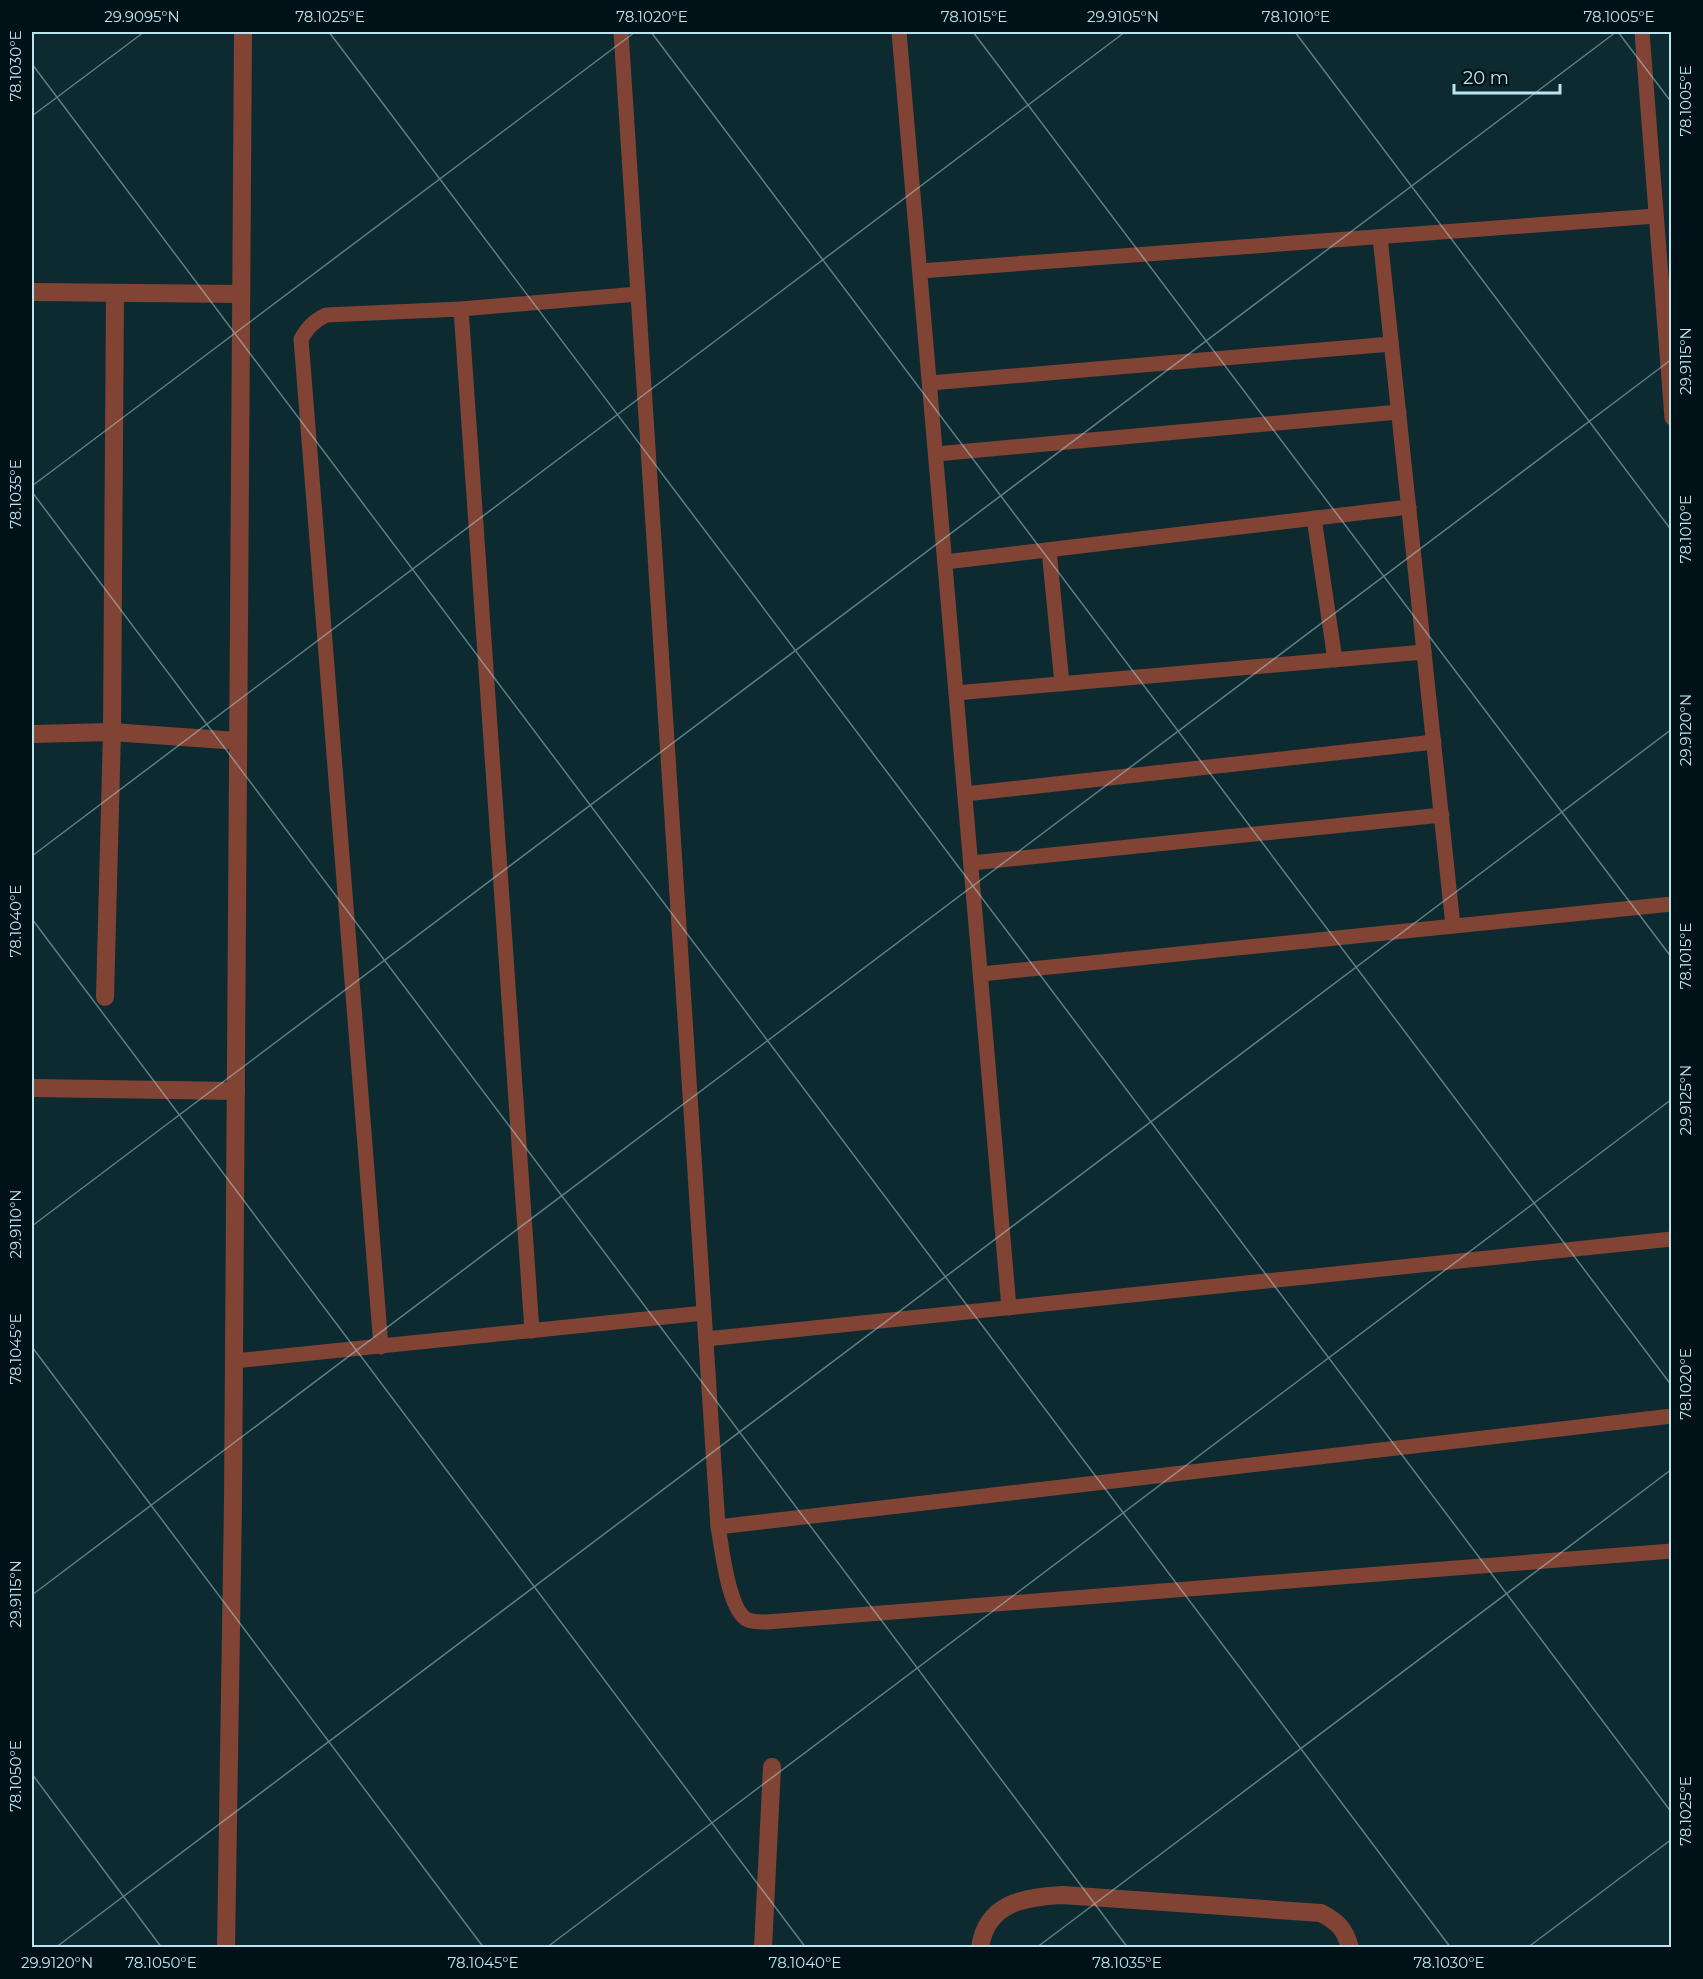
<svg xmlns="http://www.w3.org/2000/svg" width="1703" height="1979" font-family="Montserrat,sans-serif">
	<style>
		.lines { fill: none; stroke-linecap: round; stroke-linejoin: round }
		.lane { stroke: #814434; stroke-width: 15 }
		.street { stroke: #814434; stroke-width: 18 }
		.ticks { fill: none; stroke: #bce4ef; stroke-width: 1.5; stroke-opacity: 0.45 }
		.neatline { fill: none; stroke: #bce4ef; stroke-width: 2 }
		.ticks-label { font-size: 15px; text-anchor: middle; fill: #bce4ef }
	</style>
	<rect width="100%" height="100%" fill="#0e2a31"/>
	<g class="lines">
		<!-- lane -->
		<g class="lane">
			<path d="M621,32L718,1527C722,1547 728,1611 748,1620C753,1622 762,1622 767,1622L1672,1551"/>
			<polyline points="899,32 1009,1308"/>
			<polyline points="1642,32 1672,418"/>
			<polyline points="1380,237 1453,926"/>
			<polyline points="920,271 1656,216"/>
			<polyline points="461,309 532,1331"/>
			<polyline points="930,383 1391,344"/>
			<polyline points="936,454 1399,412"/>
			<polyline points="1314,518 1335,660"/>
			<polyline points="1049,550 1062,684"/>
			<polyline points="945,562 1409,507"/>
			<polyline points="956,693 1424,652"/>
			<polyline points="965,794 1434,742"/>
			<polyline points="971,863 1442,815"/>
			<polyline points="981,974 1672,904"/>
			<polyline points="706,1339 1672,1239"/>
			<path d="M381,1347L301,339C308,327 314,321 326,315L461,309L638,294"/>
			<polyline points="234,1361 704,1313"/>
			<polyline points="718,1527 1672,1416"/>
		</g>
		<!-- street -->
		<g class="street">
			<polyline points="32,292 241,294"/>
			<polyline points="32,734 112,732 238,741"/>
			<polyline points="105,997 112,732 115,293"/>
			<polyline points="32,1088 236,1091"/>
			<polyline points="226,1948 233,1502 243,32"/>
			<polyline points="763,1948 772,1767"/>
			<path d="M980,1948C986,1903 1024,1897 1062,1895L1321,1913C1338,1922 1345,1929 1350,1948"/>
		</g>
	</g>
	<!-- ticks -->
	<path class="ticks" d="M329,32L1672,1813M651,32L1672,1386M973,32L1672,958M1295,32L1672,531M1618,32L1672,103M32,64L1451,1948M32,116L144,32M32,486L635,32M32,492L1128,1948M32,856L1125,32M32,919L806,1948M32,1226L1616,32M32,1347L484,1948M32,1595L1672,359M32,1774L162,1948M55,1948L1672,729M546,1948L1672,1099M1036,1948L1672,1469M1527,1948L1672,1839"/>
	<!-- border -->
	<rect width="1703" height="1979" fill="none" stroke="#001218" stroke-width="66"/>
	<!-- scale -->
	<path d="M1454 84v9h106v-9" fill="none" stroke="#bce4ef" stroke-width="3"/>
	<text x="1463" y="84" font-size="18" fill="#bce4ef" stroke="#001218" stroke-width="4.5" paint-order="stroke">20 m</text>
	<rect x="33" y="33" width="1637" height="1913" class="neatline"/>
	<g class="ticks-label">
		<text x="142" y="22">29.9095°N</text>
		<text x="330" y="22">78.1025°E</text>
		<text x="652" y="22">78.1020°E</text>
		<text x="974" y="22">78.1015°E</text>
		<text x="1123" y="22">29.9105°N</text>
		<text x="1296" y="22">78.1010°E</text>
		<text x="1619" y="22">78.1005°E</text>
		<text transform="translate(16 66) rotate(-90)" y="5">78.1030°E</text>
		<text transform="translate(1686 101) rotate(-90)" y="5">78.1005°E</text>
		<text transform="translate(1686 361) rotate(-90)" y="5">29.9115°N</text>
		<text transform="translate(16 494) rotate(-90)" y="5">78.1035°E</text>
		<text transform="translate(1686 529) rotate(-90)" y="5">78.1010°E</text>
		<text transform="translate(1686 730) rotate(-90)" y="5">29.9120°N</text>
		<text transform="translate(16 921) rotate(-90)" y="5">78.1040°E</text>
		<text transform="translate(1686 956) rotate(-90)" y="5">78.1015°E</text>
		<text transform="translate(1686 1100) rotate(-90)" y="5">29.9125°N</text>
		<text transform="translate(16 1224) rotate(-90)" y="5">29.9110°N</text>
		<text transform="translate(16 1349) rotate(-90)" y="5">78.1045°E</text>
		<text transform="translate(1686 1384) rotate(-90)" y="5">78.1020°E</text>
		<text transform="translate(16 1594) rotate(-90)" y="5">29.9115°N</text>
		<text transform="translate(16 1776) rotate(-90)" y="5">78.1050°E</text>
		<text transform="translate(1686 1811) rotate(-90)" y="5">78.1025°E</text>
		<text x="57" y="1968">29.9120°N</text>
		<text x="161" y="1968">78.1050°E</text>
		<text x="483" y="1968">78.1045°E</text>
		<text x="805" y="1968">78.1040°E</text>
		<text x="1127" y="1968">78.1035°E</text>
		<text x="1449" y="1968">78.1030°E</text>
	</g>
</svg>
